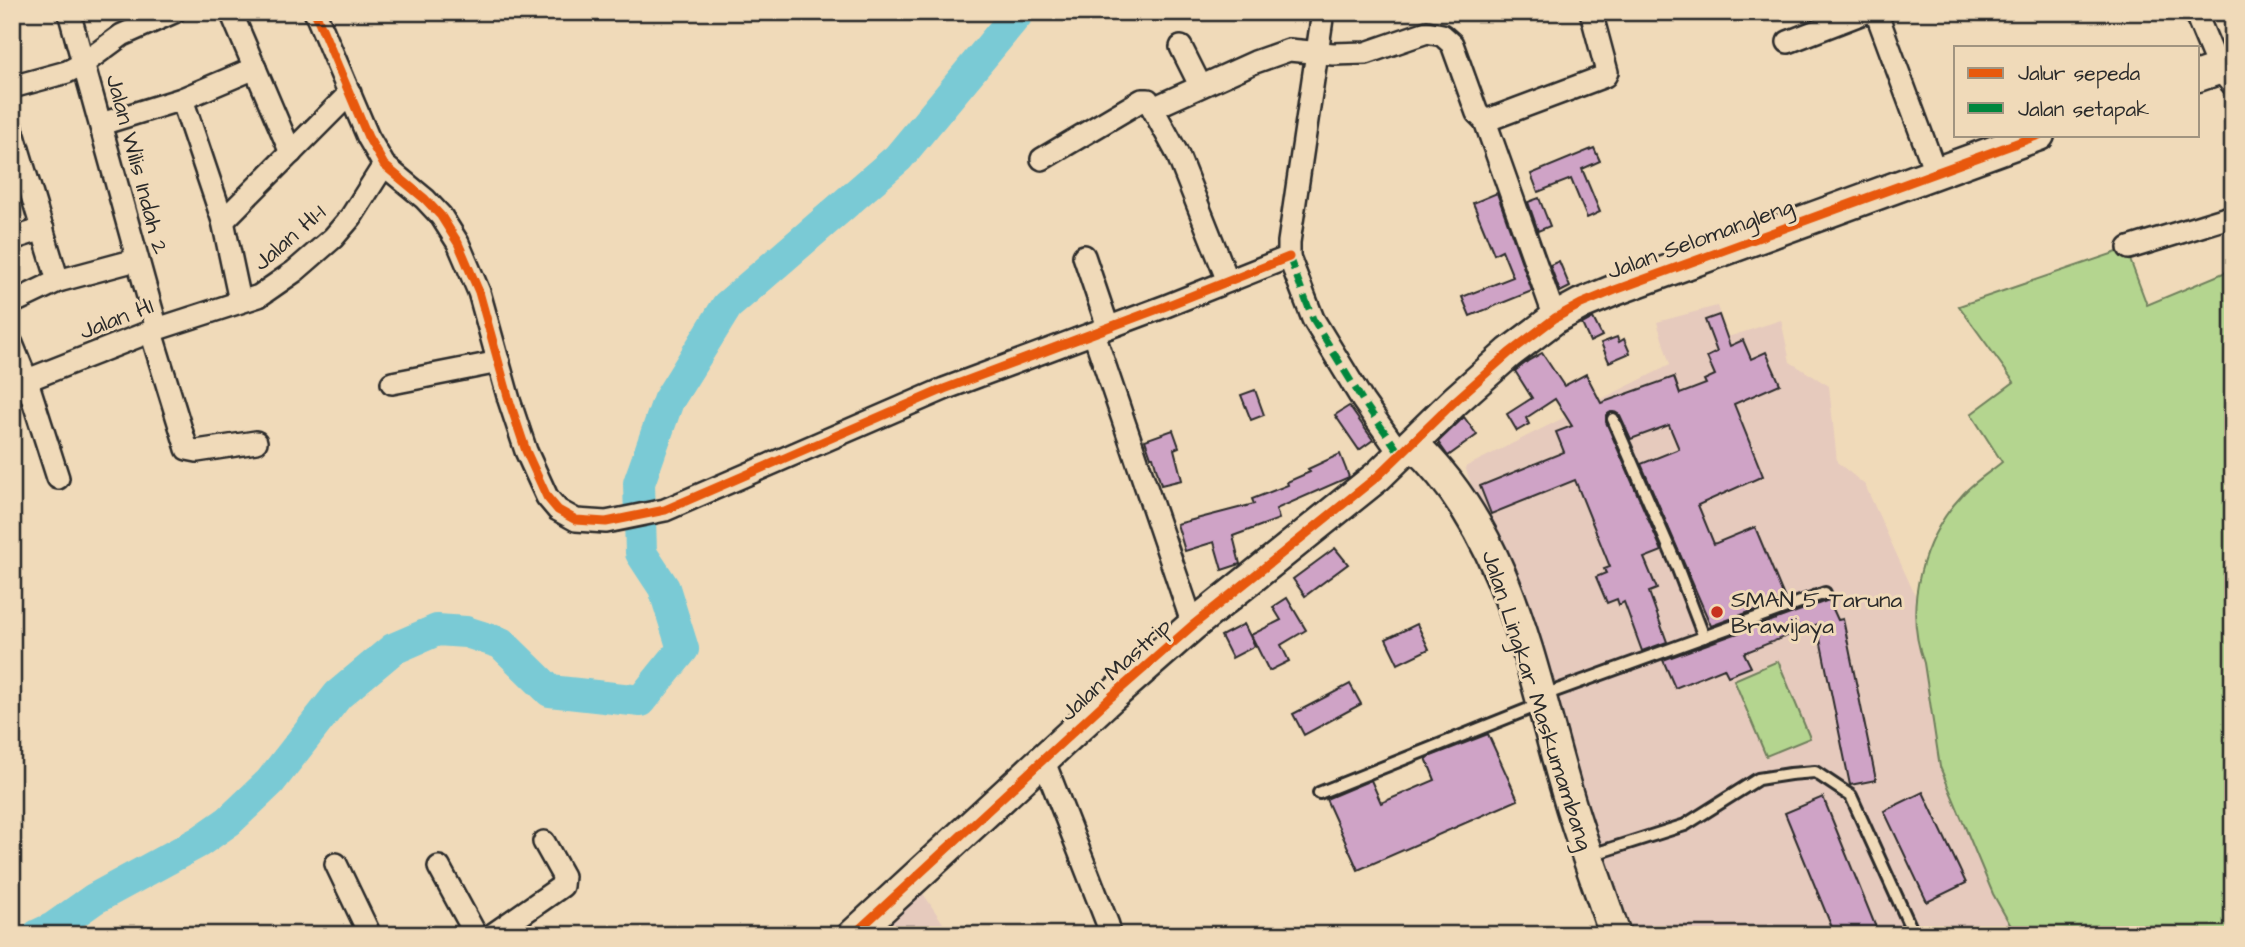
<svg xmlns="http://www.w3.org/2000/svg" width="2245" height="947" font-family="'Architects Daughter',sans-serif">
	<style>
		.built { fill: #e6cabd }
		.green { fill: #b4d58f; stroke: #70805d; stroke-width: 2 }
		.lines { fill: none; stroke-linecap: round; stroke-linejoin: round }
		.river { stroke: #7acad5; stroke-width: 32 }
		.building { fill: #cfa3c6; stroke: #2b2b2b; stroke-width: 2 }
		.lane-casing { stroke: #2b2b2b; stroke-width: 16 }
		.street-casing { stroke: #2b2b2b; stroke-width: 26 }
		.secondary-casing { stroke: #2b2b2b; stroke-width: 35 }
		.lane { stroke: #f0dab9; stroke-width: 10 }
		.street { stroke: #f0dab9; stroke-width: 21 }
		.secondary { stroke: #f0dab9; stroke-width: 30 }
		.quiet { stroke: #00873e; stroke-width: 7; stroke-dasharray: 14 7; stroke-linecap: butt }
		.cycleway-casing { stroke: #f0dab9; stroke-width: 13 }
		.cycleway { stroke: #e8590c; stroke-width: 9 }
		.poi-dot { fill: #c8321e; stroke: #f0dab9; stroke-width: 2.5 }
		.labels { text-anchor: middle; stroke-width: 6; stroke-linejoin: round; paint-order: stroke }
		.street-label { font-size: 23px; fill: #2b2b2b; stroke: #f0dab9 }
		.poi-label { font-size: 23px; fill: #2b2b2b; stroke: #f0dab9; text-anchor: start }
	</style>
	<rect width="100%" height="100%" fill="#f0dab9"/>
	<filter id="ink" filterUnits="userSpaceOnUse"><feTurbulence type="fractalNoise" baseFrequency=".0143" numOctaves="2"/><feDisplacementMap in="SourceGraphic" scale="14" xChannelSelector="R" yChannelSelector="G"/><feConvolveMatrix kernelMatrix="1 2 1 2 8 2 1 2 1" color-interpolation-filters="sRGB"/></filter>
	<g filter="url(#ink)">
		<!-- built -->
		<g class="built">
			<polygon points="1717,306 1728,337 1781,320 1790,362 1829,386 1837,462 1865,485 1915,595 1918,647 1924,663 1940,767 1993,894 2016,935 1634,935 1465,467 1670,365 1657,322"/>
			<polygon points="920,889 951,935 866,935"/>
		</g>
		<!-- green -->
		<g class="green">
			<path d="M2126,249L2147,305L2233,269V935H2016L1993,894L1940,767L1924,663C1903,606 1922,537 1964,493C1975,481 1990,472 2002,462L1971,414L2014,382L1959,306Z"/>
			<polygon points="1778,661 1810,738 1766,756 1734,680"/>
		</g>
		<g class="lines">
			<!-- river -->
			<polyline class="river" points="38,935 53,928 94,899 199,842 229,821 270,782 338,695 393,649 437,630 466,632 501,643 550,691 641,701 683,649 664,588 641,553 639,483 668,401 727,306 898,158 1019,12"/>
		</g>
		<!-- building -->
		<g class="building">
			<polygon points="1594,148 1600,161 1582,169 1600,212 1587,218 1571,179 1538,192 1531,174"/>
			<polygon points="1497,193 1532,291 1470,316 1462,297 1513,277 1502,250 1494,254 1473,203"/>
			<polygon points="1539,198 1550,226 1538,231 1528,202"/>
			<polygon points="1559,261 1570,287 1560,292 1550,265"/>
			<polygon points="1719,315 1730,346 1743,340 1751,359 1766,352 1780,384 1734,404 1763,476 1698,505 1714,544 1755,527 1785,599 1711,626 1641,464 1679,449 1669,425 1631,439 1620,415 1611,412 1606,415 1606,422 1662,551 1644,558 1657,589 1649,592 1667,642 1642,651 1624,602 1619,605 1617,599 1607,603 1596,577 1606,573 1604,569 1610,567 1575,480 1491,514 1480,486 1564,452 1556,432 1572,426 1555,399 1526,418 1529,424 1517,431 1507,414 1532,398 1515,371 1528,361 1542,353 1564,386 1586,374 1601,403 1674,377 1680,394 1706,384 1704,380 1715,375 1707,357 1717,352 1705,320"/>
			<polygon points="1593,318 1602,336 1590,342 1582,324"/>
			<polygon points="1617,337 1619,342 1624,339 1630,353 1609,362 1601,343"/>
			<polygon points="1255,390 1264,415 1251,420 1241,395"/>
			<polygon points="1349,406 1373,440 1359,450 1335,415"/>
			<polygon points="1464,417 1477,435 1448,456 1438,442"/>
			<polygon points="1173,430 1179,447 1174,449 1182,480 1161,485 1153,457 1151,457 1145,440"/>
			<polygon points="1340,454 1349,477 1276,509 1279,519 1233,536 1240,564 1222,570 1214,542 1185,551 1177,524 1254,504 1252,499 1288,485 1287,482 1310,472 1308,469"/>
			<polygon points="1335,548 1348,564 1305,596 1293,579"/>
			<polygon points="1287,598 1306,630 1281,645 1289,661 1269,671 1251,635 1281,620 1273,607"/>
			<polygon points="1829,600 1838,620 1843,619 1876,780 1850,785 1817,624 1744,653 1751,667 1728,676 1724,668 1675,688 1663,660"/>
			<polygon points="1244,624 1255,646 1232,658 1221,636"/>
			<polygon points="1417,624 1429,649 1398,664 1386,639"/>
			<polygon points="1350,684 1361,704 1304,735 1293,714"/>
			<polygon points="1488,734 1518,800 1358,870 1326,799 1371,780 1381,803 1435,780 1426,758"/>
			<polygon points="1923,792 1966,883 1927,902 1884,811"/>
			<polygon points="1823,797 1879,935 1835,935 1785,813"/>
		</g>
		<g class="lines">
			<!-- lane casing -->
			<g class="lane-casing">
				<g id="lane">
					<polyline points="1613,419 1674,559 1704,637"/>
					<polyline points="1544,695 1825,593"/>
					<polyline points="1319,793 1541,704"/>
					<polyline points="1591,855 1685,825 1758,779 1790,774 1815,772 1851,796 1914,935"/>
				</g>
			</g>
			<!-- street casing -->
			<g class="street-casing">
				<g id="street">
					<polyline points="69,12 157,329"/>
					<polyline points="231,12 291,153"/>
					<polyline points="315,12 368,137 379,156 384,165 425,199 441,216 458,243 479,292 509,400 526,451 547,497 558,510 576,520 606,522 665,510 944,389 1166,306 1289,257"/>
					<polyline points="1323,12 1289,242 1289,257 1313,319 1363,401 1401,455"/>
					<polyline points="1876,12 1935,171"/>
					<polyline points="2195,12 2219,69 2233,85"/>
					<polyline points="1788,42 1866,12"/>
					<polyline points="1181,47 1200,85"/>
					<polyline points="12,87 67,72 84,63 122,35 174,12"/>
					<polyline points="182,99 223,221 240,301"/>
					<polyline points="1153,108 1255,62 1289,50 1333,54 1366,53 1427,32 1442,35 1452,44 1477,113 1485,121 1605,76 1607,72 1591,12"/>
					<polyline points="1485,121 1555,318"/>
					<polyline points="101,124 182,99 255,68"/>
					<polyline points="12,129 58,281"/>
					<polyline points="1042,159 1142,100 1148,100 1177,153 1228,281"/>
					<polyline points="223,221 350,93"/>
					<polyline points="12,239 43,229"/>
					<polyline points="2129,248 2233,216"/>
					<polyline points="1084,256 1108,327"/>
					<polyline points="12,303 58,281 136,260"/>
					<polyline points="151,332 187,449 197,451 256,442"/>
					<polyline points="1094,334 1193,625"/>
					<polyline points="12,344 27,381 58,478"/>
					<polyline points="392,383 499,362"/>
					<polyline points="12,386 157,329 259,296 295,271 333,238 351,217 384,165"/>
					<polyline points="1043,759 1108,925"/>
					<polyline points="336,864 370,935"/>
					<polyline points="439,867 476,935"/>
					<polyline points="492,935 562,886 563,876 544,842"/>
				</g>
			</g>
			<!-- secondary casing -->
			<g class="secondary-casing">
				<g id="secondary">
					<polyline points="2198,76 2233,64"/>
					<path d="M1413,444C1514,538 1533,683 1572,809C1585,851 1601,893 1615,935"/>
					<polyline points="853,935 1111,697 1193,625 1378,476 1455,401 1509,353 1555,318 1581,304 1615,290 2039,135"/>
				</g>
			</g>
			<!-- lane -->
			<use href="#lane" class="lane"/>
			<!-- street -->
			<use href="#street" class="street"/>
			<!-- secondary -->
			<use href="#secondary" class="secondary"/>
			<!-- quiet -->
			<polyline class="quiet" points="1289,257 1313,319 1363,401 1401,455"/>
			<!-- cycleway casing -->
			<g class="cycleway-casing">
				<g id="cycleway">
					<polyline points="315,12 368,137 379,156 384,165 425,199 441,216 458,243 479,292 509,400 526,451 547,497 558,510 576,520 606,522 665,510 944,389 1166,306 1289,257"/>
					<polyline points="853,935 1111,697 1193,625 1378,476 1455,401 1509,353 1555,318 1581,304 1615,290 2039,135"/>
				</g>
			</g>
			<!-- cycleway -->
			<use href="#cycleway" class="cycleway"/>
		</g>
	</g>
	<!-- markers -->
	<circle class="poi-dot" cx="1717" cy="612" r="7"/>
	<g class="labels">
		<!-- street labels -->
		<g class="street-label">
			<text transform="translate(138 164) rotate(75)" y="8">Jalan Wilis Indah 2</text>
			<text transform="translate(289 237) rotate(-41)" y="8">Jalan H1-1</text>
			<text transform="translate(1700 238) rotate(-20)" y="8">Jalan Selomangleng</text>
			<text transform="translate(116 318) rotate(-21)" y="8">Jalan H1</text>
			<text transform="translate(1115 669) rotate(-42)" y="8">Jalan Mastrip</text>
			<text transform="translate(1538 700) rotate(72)" y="8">Jalan Lingkar Maskumambang</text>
		</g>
		<!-- poi labels -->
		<g class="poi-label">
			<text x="1731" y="607">SMAN 5 Taruna<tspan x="1731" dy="26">Brawijaya</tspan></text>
		</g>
	</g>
	<!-- margin -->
	<rect width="2245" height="947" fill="none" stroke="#f0dab9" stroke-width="42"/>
	<rect x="21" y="21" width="2203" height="905" fill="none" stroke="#2b2b2b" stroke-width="2.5" filter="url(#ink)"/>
	<!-- legend -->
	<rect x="1954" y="46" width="245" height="91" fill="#f0dab9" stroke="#a19480" stroke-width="2"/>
	<rect x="1968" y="68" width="35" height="10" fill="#e8590c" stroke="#a19480" stroke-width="2"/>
	<text x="2018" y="80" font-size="21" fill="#2b2b2b">Jalur sepeda</text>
	<rect x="1968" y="103" width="35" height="10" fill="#00873e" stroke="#a19480" stroke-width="2"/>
	<text x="2018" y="116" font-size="21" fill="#2b2b2b">Jalan setapak</text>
</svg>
